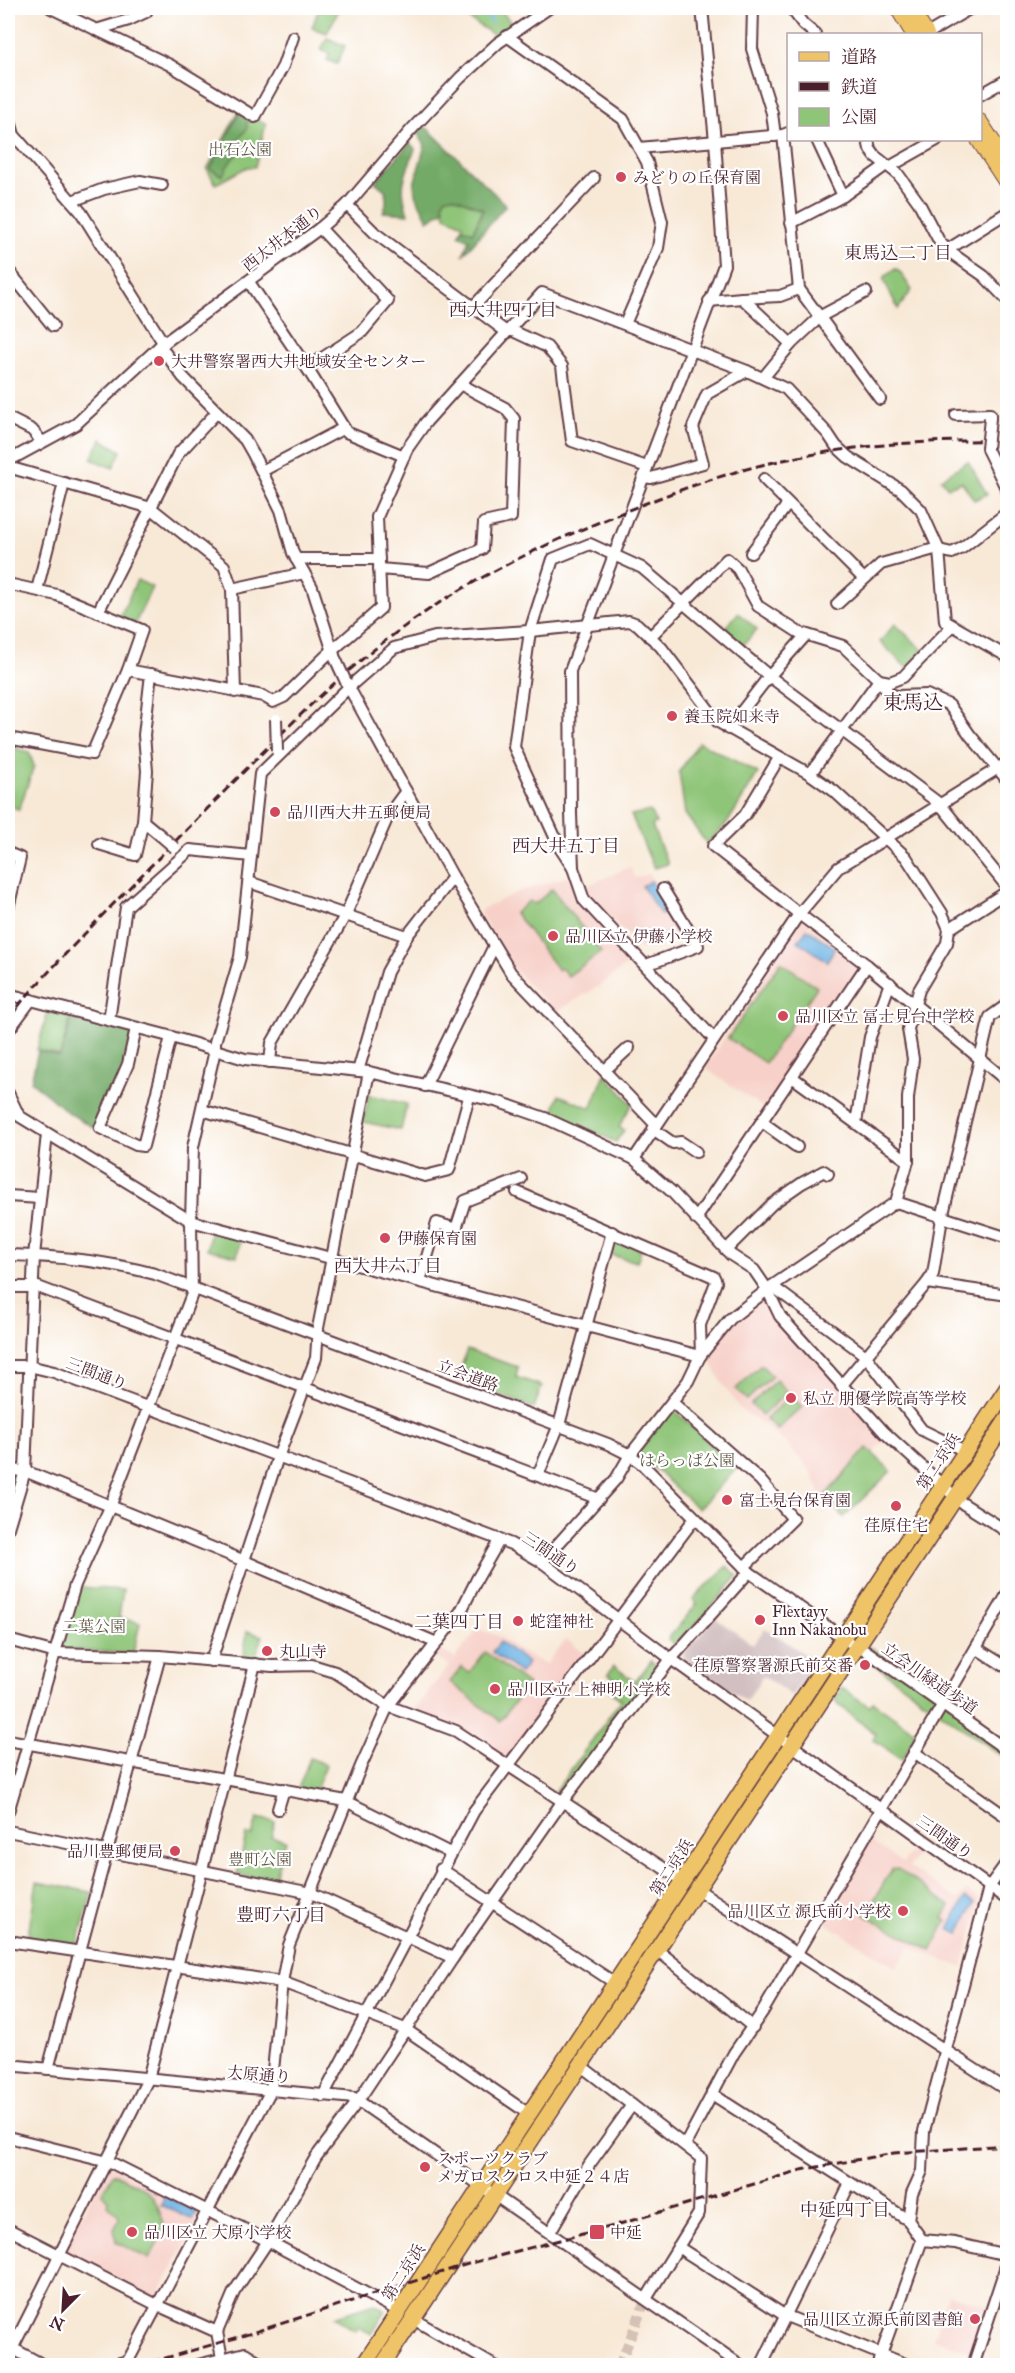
<svg xmlns="http://www.w3.org/2000/svg" width="1015" height="2373" font-family="'IM FELL Great Primer','Noto Serif JP',serif">
	<style>
		.built { fill: #f7d1c9 }
		.industrial { fill: #d2bfc1 }
		.green { fill: #8fc578; stroke: #6c7252; stroke-width: 1.5 }
		.forest { fill: #73aa68; stroke: #5e644a; stroke-width: 1.5 }
		.water { fill: #6eb4e4; stroke: #5c6a88; stroke-width: 1.5 }
		.lines { fill: none; stroke-linecap: round; stroke-linejoin: round }
		.stream { stroke: #6eb4e4; stroke-width: 3 }
		.minor-tunnel { stroke: #d5c1b5; stroke-width: 10; stroke-dasharray: 10 5; stroke-linecap: butt }
		.minor-casing { stroke: #643d45; stroke-width: 14 }
		.major-casing { stroke: #643d45; stroke-width: 16 }
		.highway-casing { stroke: #643d45; stroke-width: 18 }
		.minor { stroke: #fff; stroke-width: 10 }
		.major { stroke: #efc469; stroke-width: 14 }
		.highway { stroke: #efc469; stroke-width: 15 }
		.rail { stroke: #4a1f2b; stroke-width: 3; stroke-dasharray: 9 4.5; stroke-linecap: butt }
		.minor-bridge-casing { stroke: #643d45; stroke-width: 14; stroke-linecap: butt }
		.minor-bridge { stroke: #fff; stroke-width: 10 }
		.poi-dot { fill: #d1495b; stroke: #fff; stroke-width: 2 }
		.labels { text-anchor: middle; stroke-width: 4.5; stroke-linejoin: round; paint-order: stroke }
		.park-label { font-size: 16px; fill: #625946; stroke: #fff }
		.poi-label { font-size: 16px; fill: #4a1f2b; stroke: #fff; text-anchor: start }
		.street-label { font-size: 16px; fill: #4a1f2b; stroke: #fff }
		.neighbourhood-label { font-size: 18px; fill: #4a1f2b; stroke: #fff }
		.quarter-label { font-size: 20px; fill: #4a1f2b; stroke: #fff }
	</style>
	<rect width="100%" height="100%" fill="#fff"/>
	<filter id="ink" filterUnits="userSpaceOnUse"><feTurbulence type="fractalNoise" baseFrequency=".0167" numOctaves="2"/><feDisplacementMap in="SourceGraphic" scale="12" xChannelSelector="R" yChannelSelector="G"/><feConvolveMatrix kernelMatrix="1 2 1 2 8 2 1 2 1" color-interpolation-filters="sRGB"/></filter>
	<filter id="wash" filterUnits="userSpaceOnUse"><feTurbulence type="fractalNoise" baseFrequency=".008" numOctaves="4" result="noise"/><feDisplacementMap in="SourceGraphic" scale="24" xChannelSelector="R" yChannelSelector="G"/><feGaussianBlur stdDeviation="1.35" result="paint"/><feColorMatrix in="noise" values="0 0 0 0 0 0 0 0 0 0 0 0 0 0 0 0 0 1.4 0 .05"/><feComposite in="paint" operator="in"/></filter>
	<g filter="url(#wash)">
		<rect width="100%" height="100%" fill="#f8e9d7"/>
		<!-- built -->
		<g class="built">
			<polygon points="630,867 635,878 649,874 686,930 640,949 636,945 628,953 634,959 602,984 556,1012 516,972 480,914 482,909 520,891 570,876 580,900 625,950 634,942 592,899 586,886"/>
			<polygon points="802,919 862,965 765,1109 705,1068"/>
			<polygon points="766,1293 886,1439 873,1453 891,1471 844,1519 829,1504 823,1510 817,1504 819,1489 810,1470 786,1443 763,1424 740,1409 722,1383 706,1354 732,1322"/>
			<polygon points="478,1629 499,1636 521,1652 546,1664 566,1639 587,1655 507,1762 411,1713 449,1666 434,1657 440,1650 455,1658"/>
			<polygon points="867,1839 903,1863 919,1841 924,1844 909,1867 958,1900 966,1890 980,1900 963,1968 910,1947 896,1967 822,1921"/>
			<polygon points="111,2165 201,2213 159,2294 153,2298 64,2251 106,2167"/>
			<polygon points="948,2294 989,2306 974,2353 933,2339"/>
		</g>
		<!-- industrial -->
		<polygon class="industrial" points="715,1618 753,1645 765,1628 815,1661 792,1696 763,1676 746,1701 682,1656"/>
		<!-- green -->
		<g class="green">
			<polygon points="319,8 340,8 327,33 312,28"/>
			<polygon points="452,8 499,8 514,26 499,38"/>
			<polygon points="327,38 345,46 337,64 327,60 330,54 321,50"/>
			<polygon points="239,111 266,124 255,167 247,167 216,184 207,169"/>
			<polygon points="453,196 483,209 472,233 462,228 463,224 445,216 443,202 446,197"/>
			<polygon points="895,269 900,272 912,290 898,309 883,278"/>
			<polygon points="101,439 121,451 113,468 91,459"/>
			<polygon points="968,461 987,494 974,500 962,482 948,487 941,479"/>
			<polygon points="137,580 152,587 135,624 120,617"/>
			<polygon points="738,613 757,629 741,648 723,631"/>
			<polygon points="895,624 923,650 907,668 880,642"/>
			<polygon points="699,742 758,773 728,822 707,844 685,814 679,772"/>
			<polygon points="8,747 29,752 34,766 19,810 8,804"/>
			<polygon points="650,811 656,823 652,826 668,864 654,868 631,815"/>
			<polygon points="552,889 601,952 568,976 561,968 558,970 515,913 529,901 535,904"/>
			<polygon points="781,962 817,987 765,1063 728,1038"/>
			<polygon points="48,1011 70,1018 60,1056 37,1050"/>
			<polygon points="605,1074 632,1104 619,1127 624,1130 616,1142 553,1113 559,1095 591,1108"/>
			<polygon points="369,1095 407,1104 401,1130 363,1122"/>
			<polygon points="211,1231 241,1238 237,1256 207,1249"/>
			<polygon points="615,1238 641,1250 637,1262 611,1255"/>
			<polygon points="467,1350 518,1367 516,1377 542,1386 534,1408 457,1379"/>
			<polygon points="761,1365 772,1376 747,1400 736,1389"/>
			<polygon points="776,1380 787,1392 762,1416 751,1404"/>
			<polygon points="791,1395 802,1407 777,1430 766,1419"/>
			<polygon points="672,1408 737,1468 698,1509 638,1453"/>
			<polygon points="867,1448 891,1471 844,1517 824,1497"/>
			<polygon points="727,1566 738,1576 659,1667 562,1796 555,1792 621,1700 609,1690 616,1680 608,1674 614,1666 635,1682 651,1661 657,1666 675,1645 668,1639 697,1604 693,1599"/>
			<polygon points="79,1587 123,1590 119,1618 140,1623 133,1654 61,1649"/>
			<polygon points="247,1631 263,1636 254,1660 243,1659"/>
			<polygon points="871,1647 1007,1743 1007,1760 864,1657"/>
			<polygon points="485,1652 528,1685 500,1721 450,1682 462,1667 469,1673"/>
			<polygon points="842,1688 869,1706 873,1702 917,1733 902,1760 873,1739 876,1734 834,1701"/>
			<polygon points="310,1758 326,1765 315,1792 298,1789"/>
			<polygon points="257,1818 275,1822 271,1837 286,1840 273,1882 237,1875 246,1835 252,1836"/>
			<polygon points="892,1869 898,1869 950,1906 943,1918 947,1920 931,1951 865,1915"/>
			<polygon points="37,1882 92,1892 76,1949 27,1940"/>
			<path d="M113,2173C148,2190 156,2190 165,2230L149,2259L116,2242L114,2229L119,2220L118,2215L107,2205L108,2201L102,2194Z"/>
			<polygon points="374,2304 386,2311 372,2334 358,2327 356,2331 334,2317"/>
		</g>
		<!-- forest -->
		<g class="forest">
			<path d="M240,112L251,117L247,122V129L238,140L242,153C231,155 228,167 222,176L210,169Z"/>
			<polygon points="425,126 506,205 463,255 469,240 459,235 462,228 473,232 483,209 453,196 446,197 443,202 444,210 428,220 415,194 414,184 425,145 417,133"/>
			<path d="M410,143L415,149C405,177 398,184 408,214L383,212L386,204V191L375,182Z"/>
			<polygon points="72,1017 132,1034 123,1071 96,1129 67,1112 31,1081 38,1051 60,1057"/>
		</g>
		<!-- water -->
		<g class="water">
			<polygon points="651,881 669,910 661,915 642,886"/>
			<polygon points="807,929 835,948 827,961 798,941"/>
			<polygon points="500,1642 528,1663 520,1673 492,1652"/>
			<polygon points="965,1898 975,1903 959,1934 949,1929"/>
			<polygon points="165,2196 197,2211 193,2220 161,2205"/>
		</g>
		<g class="lines">
			<!-- stream -->
			<polyline class="stream" points="481,8 492,22"/>
		</g>
	</g>
	<g filter="url(#ink)">
		<g class="lines">
			<!-- minor-tunnel -->
			<polyline class="minor-tunnel" points="619,2366 646,2299"/>
			<!-- minor casing -->
			<g class="minor-casing">
				<g id="minor">
					<polyline points="51,8 170,65 255,117 283,66 293,37"/>
					<polyline points="702,8 715,141 724,265 570,671 571,814 573,868 584,900 714,1039"/>
					<polyline points="753,8 752,49 772,113 775,136"/>
					<polyline points="791,8 803,24 815,34"/>
					<polyline points="96,30 129,20 146,12 148,8"/>
					<polyline points="927,34 971,8"/>
					<polyline points="507,36 623,119 647,162 662,222 658,248 625,324"/>
					<polyline points="980,95 1008,79"/>
					<polyline points="8,114 14,135 81,212 164,344"/>
					<polyline points="783,135 799,289 880,399"/>
					<polyline points="817,140 843,196"/>
					<polyline points="868,140 870,149 875,156 898,174 919,203 939,241 947,250 984,276 1008,301"/>
					<polyline points="639,148 783,135 788,133"/>
					<polyline points="72,201 104,189 140,181 162,185"/>
					<polyline points="347,205 375,233 505,331 513,331 547,347 562,366 572,441 647,467"/>
					<polyline points="791,223 843,196 885,166 891,166 937,140"/>
					<polyline points="947,250 1008,212"/>
					<polyline points="8,270 53,326"/>
					<polyline points="249,282 307,368 344,428"/>
					<polyline points="742,298 780,296 799,289"/>
					<polyline points="709,301 742,298 791,344"/>
					<polyline points="473,307 594,178"/>
					<polyline points="160,346 183,377 245,440 253,454 281,510 293,553 312,587 334,655"/>
					<polyline points="307,368 362,332 388,301 320,228"/>
					<polyline points="763,378 791,344 821,316 866,292"/>
					<polyline points="956,415 990,414 990,418"/>
					<polyline points="8,418 32,430 42,442"/>
					<polyline points="987,449 1008,492"/>
					<polyline points="8,461 76,424 160,346 320,228 347,205 411,130 460,78 498,43 549,8"/>
					<polyline points="8,467 151,508 224,566 232,589 235,692"/>
					<polyline points="262,471 344,428 346,432 404,456"/>
					<polyline points="644,477 651,478 703,463 693,427 707,394 747,371"/>
					<polyline points="764,479 864,579"/>
					<polyline points="939,550 952,553 962,548 1008,512"/>
					<polyline points="751,553 788,504"/>
					<polyline points="296,559 379,559"/>
					<polyline points="379,569 429,573 482,549 484,523 511,517 514,419 505,408 460,384"/>
					<polyline points="8,584 57,595 142,630 128,670 92,754 8,738"/>
					<polyline points="232,589 304,573"/>
					<polyline points="37,590 64,483"/>
					<polyline points="837,604 881,564 938,548"/>
					<polyline points="98,612 178,454 217,412"/>
					<polyline points="650,637 727,559 738,569 758,606 798,632 843,646 879,680 890,694 897,696 927,695 949,705 970,735 1008,781"/>
					<polyline points="128,670 263,696 273,702 284,697 326,656 381,608 377,517 407,449 426,422 542,293 747,371 786,389 828,434 836,446 848,457 901,490 921,510 939,550 945,621 1008,657"/>
					<polyline points="346,682 453,877 511,973 656,1125"/>
					<polyline points="728,729 766,680 806,635"/>
					<polyline points="779,758 745,815 713,846 803,917 867,965 1008,1082"/>
					<polyline points="810,774 879,680 890,682 903,677 952,626"/>
					<polyline points="143,821 160,835"/>
					<polyline points="99,844 135,855 143,821 147,771 144,735 151,674"/>
					<polyline points="8,853 20,858 8,908"/>
					<polyline points="573,868 560,848 514,747 530,631 553,559 590,544 642,568 769,676 940,804 1008,888"/>
					<polyline points="249,882 407,936"/>
					<polyline points="949,929 1008,891"/>
					<polyline points="646,965 698,946 663,889"/>
					<polyline points="8,994 165,1035 245,1059 369,1072 499,1102 545,1118 634,1159 672,1192 731,1255 754,1270 767,1289 780,1316 884,1432 962,1503 1008,1532"/>
					<polyline points="109,1020 126,907 190,850 251,856"/>
					<polyline points="136,1028 128,1064 100,1128 136,1145 143,1146 171,1037"/>
					<polyline points="8,1031 31,1000"/>
					<polyline points="270,1062 272,1043 346,914 389,814 406,791"/>
					<polyline points="605,1070 629,1048"/>
					<polyline points="358,1071 387,972 407,936 453,877"/>
					<polyline points="792,1077 908,1161"/>
					<polyline points="425,1086 494,946"/>
					<polyline points="8,1093 19,1116 191,1221 700,1356"/>
					<polyline points="202,1110 425,1176 449,1170 469,1097"/>
					<polyline points="762,1122 797,1147"/>
					<polyline points="856,1123 870,1037 890,983"/>
					<polyline points="653,1129 673,1143 681,1142 696,1152"/>
					<polyline points="634,1159 799,914 838,868 1008,762"/>
					<polyline points="517,1192 714,1277 716,1282 700,1325 701,1355"/>
					<polyline points="8,1196 40,1198"/>
					<polyline points="696,1219 867,965"/>
					<polyline points="726,1250 772,1204 802,1183 824,1171 828,1174"/>
					<path d="M8,1255C58,1256 106,1261 155,1274L608,1444L630,1455L642,1464L749,1572L849,1642"/>
					<polyline points="420,1281 437,1223 456,1229 465,1201 521,1179"/>
					<polyline points="927,1283 1008,1295"/>
					<polyline points="772,1286 866,1356 922,1430 965,1451"/>
					<polyline points="8,1287 38,1287 599,1499"/>
					<polyline points="8,1366 29,1366 54,1372 511,1544 542,1562 671,1659 1008,1900"/>
					<polyline points="841,1386 927,1283 933,1274 942,1218 990,1017 1008,1004"/>
					<polyline points="672,1402 760,1480 793,1519 744,1567"/>
					<polyline points="8,1470 25,1471 242,1560 437,1643"/>
					<polyline points="538,1475 559,1425 612,1232"/>
					<polyline points="8,1528 25,1471 34,1256 47,1134"/>
					<polyline points="542,1562 616,1479 630,1455 688,1381 700,1356 730,1319 772,1286 896,1202 1008,1238"/>
					<polyline points="8,1640 56,1653 160,1656 272,1666 312,1665 335,1672 388,1706 456,1731 683,1881"/>
					<polyline points="976,1648 1008,1668"/>
					<polyline points="865,1650 1008,1751"/>
					<polyline points="211,1661 278,1457 316,1358 318,1328 369,1072"/>
					<polyline points="8,1740 346,1801 450,1853"/>
					<polyline points="914,1752 1008,1818"/>
					<polyline points="278,1809 284,1789"/>
					<polyline points="8,1812 75,1585 110,1507 192,1294 191,1221 193,1147 215,1050 215,1042 240,957 260,774 349,687 394,648 435,637 530,631 629,621 637,624 661,647 718,722 810,774 834,791 906,857 942,913 949,929 947,943 919,990 908,1029 913,1059 908,1098 908,1161 896,1202"/>
					<polyline points="8,1831 311,1893 453,1958"/>
					<polyline points="441,1869 615,1983"/>
					<polyline points="697,1889 1008,2091"/>
					<polyline points="8,1941 282,1982 405,2029 529,2114"/>
					<polyline points="656,1949 753,2027"/>
					<polyline points="8,2065 354,2098 742,2366"/>
					<polyline points="580,2065 701,2158 699,2213 646,2299"/>
					<polyline points="48,2069 160,1656"/>
					<polyline points="712,2094 908,2220"/>
					<polyline points="323,2096 474,1811 695,1518"/>
					<polyline points="8,2137 112,2163 268,2241 399,2311"/>
					<polyline points="685,2145 734,2053 763,2011 1008,1593"/>
					<polyline points="8,2229 157,2305 217,2332 222,2358"/>
					<polyline points="550,2232 589,2165 632,2105"/>
					<polyline points="922,2240 955,2243 1007,2255"/>
					<polyline points="678,2247 784,2315 910,2366"/>
					<polyline points="413,2319 495,2366"/>
					<polyline points="217,2332 234,2292 268,2241 316,2157 358,2101 453,1958 562,1802 671,1659 749,1572"/>
					<polyline points="8,2346 45,2366"/>
					<polyline points="8,2357 148,2079 255,1664"/>
					<polyline points="107,2366 128,2361 271,2090 282,1982 289,1945 361,1766 388,1706 461,1611 477,1579 500,1539"/>
					<polyline points="194,2366 245,2353 266,2366"/>
					<polyline points="761,2366 850,2183"/>
					<polyline points="877,2366 922,2240 908,2220 912,2193 922,2171 924,2131 987,1895 989,1887 1008,1861"/>
					<polyline points="973,2366 1005,2269 1008,2254"/>
				</g>
			</g>
			<!-- major casing -->
			<g class="major-casing">
				<g id="major">
					<polyline points="897,8 913,34"/>
					<polyline points="911,8 927,34"/>
					<polyline points="980,121 1008,164"/>
					<polyline points="978,140 1008,186"/>
				</g>
			</g>
			<!-- highway casing -->
			<g class="highway-casing">
				<g id="highway">
					<polyline points="363,2366 1008,1387"/>
					<polyline points="382,2366 1008,1418"/>
				</g>
			</g>
			<!-- minor -->
			<use href="#minor" class="minor"/>
			<!-- major -->
			<use href="#major" class="major"/>
			<!-- highway -->
			<use href="#highway" class="highway"/>
			<!-- rail -->
			<g class="rail">
				<path d="M8,1017C73,943 143,874 212,804C271,744 329,682 397,632C464,582 538,547 614,516C677,490 742,466 810,455C875,443 941,440 1008,441"/>
				<polyline points="138,2366 239,2337 468,2264 613,2226 801,2170 894,2153 1008,2145"/>
			</g>
			<!-- minor-bridge casing -->
			<g class="minor-bridge-casing">
				<g id="minor-bridge">
					<polyline points="987,449 990,418"/>
					<polyline points="335,658 346,682"/>
					<polyline points="276,719 277,751"/>
					<polyline points="160,835 175,848"/>
				</g>
			</g>
			<!-- minor-bridge -->
			<use href="#minor-bridge" class="minor-bridge"/>
		</g>
	</g>
	<!-- markers -->
	<g class="poi-dot">
		<circle cx="621" cy="177" r="6"/>
		<circle cx="159" cy="361" r="6"/>
		<circle cx="672" cy="716" r="6"/>
		<circle cx="275" cy="812" r="6"/>
		<circle cx="553" cy="936" r="6"/>
		<circle cx="783" cy="1016" r="6"/>
		<circle cx="385" cy="1238" r="6"/>
		<circle cx="791" cy="1398" r="6"/>
		<circle cx="727" cy="1500" r="6"/>
		<circle cx="896" cy="1506" r="6"/>
		<circle cx="760" cy="1620" r="6"/>
		<circle cx="518" cy="1621" r="6"/>
		<circle cx="267" cy="1651" r="6"/>
		<circle cx="865" cy="1665" r="6"/>
		<circle cx="495" cy="1689" r="6"/>
		<circle cx="175" cy="1851" r="6"/>
		<circle cx="903" cy="1911" r="6"/>
		<circle cx="425" cy="2167" r="6"/>
		<circle cx="132" cy="2232" r="6"/>
		<rect x="589" y="2224" width="16" height="16" rx="3"/>
		<circle cx="975" cy="2319" r="6"/>
	</g>
	<g class="labels">
		<!-- park labels -->
		<g class="park-label">
			<text x="240" y="155">出石公園</text>
			<text x="687" y="1466">はらっぱ公園</text>
			<text x="94" y="1632">二葉公園</text>
			<text x="260" y="1865">豊町公園</text>
		</g>
		<!-- poi labels -->
		<g class="poi-label">
			<text x="633" y="183">みどりの丘保育園</text>
			<text x="171" y="367">大井警察署西大井地域安全センター</text>
			<text x="684" y="722">養玉院如来寺</text>
			<text x="287" y="818">品川西大井五郵便局</text>
			<text x="565" y="942">品川区立 伊藤小学校</text>
			<text x="795" y="1022">品川区立 冨士見台中学校</text>
			<text x="397" y="1244">伊藤保育園</text>
			<text x="803" y="1404">私立 朋優学院高等学校</text>
			<text x="739" y="1506">富士見台保育園</text>
			<text x="896" y="1531" text-anchor="middle">荏原住宅</text>
			<text x="772" y="1617">Flextayy<tspan x="772" dy="18">Inn Nakanobu</tspan></text>
			<text x="530" y="1627">蛇窪神社</text>
			<text x="279" y="1657">丸山寺</text>
			<text x="853" y="1671" text-anchor="end">荏原警察署源氏前交番</text>
			<text x="507" y="1695">品川区立 上神明小学校</text>
			<text x="163" y="1857" text-anchor="end">品川豊郵便局</text>
			<text x="891" y="1917" text-anchor="end">品川区立 源氏前小学校</text>
			<text x="437" y="2164">スポーツクラブ<tspan x="437" dy="18">メガロスクロス中延２４店</tspan></text>
			<text x="144" y="2238">品川区立 大原小学校</text>
			<text x="610" y="2238">中延</text>
			<text x="963" y="2325" text-anchor="end">品川区立源氏前図書館</text>
		</g>
		<!-- street labels -->
		<g class="street-label">
			<text transform="translate(282 238) rotate(-38)" y="6">西大井本通り</text>
			<text transform="translate(97 1373) rotate(21)" y="6">三間通り</text>
			<text transform="translate(468 1375) rotate(20)" y="6">立会道路</text>
			<text transform="translate(938 1461) rotate(-57)" y="6">第二京浜</text>
			<text transform="translate(551 1553) rotate(34)" y="6">三間通り</text>
			<text transform="translate(930 1678) rotate(35)" y="6">立会川緑道歩道</text>
			<text transform="translate(945 1837) rotate(35)" y="6">三間通り</text>
			<text transform="translate(671 1867) rotate(-57)" y="6">第二京浜</text>
			<text transform="translate(259 2074) rotate(5)" y="6">大原通り</text>
			<text transform="translate(403 2272) rotate(-57)" y="6">第二京浜</text>
		</g>
		<!-- neighbourhood labels -->
		<g class="neighbourhood-label">
			<text x="898" y="259">東馬込二丁目</text>
			<text x="503" y="316">西大井四丁目</text>
			<text x="566" y="852">西大井五丁目</text>
			<text x="388" y="1272">西大井六丁目</text>
			<text x="459" y="1628">二葉四丁目</text>
			<text x="281" y="1921">豊町六丁目</text>
			<text x="845" y="2216">中延四丁目</text>
		</g>
		<!-- quarter labels -->
		<g class="quarter-label">
			<text x="913" y="709">東馬込</text>
		</g>
	</g>
	<!-- margin -->
	<rect width="1015" height="2373" fill="none" stroke="#fff" stroke-width="30"/>
	<!-- legend -->
	<rect x="787" y="33" width="195" height="108" fill="#ffffff" stroke="#b7a5aa" stroke-width="1.5"/>
	<rect x="799" y="52" width="30" height="9" fill="#efc469" stroke="#b7a5aa" stroke-width="1.5"/>
	<text x="841" y="63" font-size="18" fill="#4a1f2b">道路</text>
	<rect x="799" y="82" width="30" height="9" fill="#4a1f2b" stroke="#b7a5aa" stroke-width="1.5"/>
	<text x="841" y="93" font-size="18" fill="#4a1f2b">鉄道</text>
	<rect x="799" y="108" width="30" height="18" fill="#8fc578" stroke="#b7a5aa" stroke-width="1.5"/>
	<text x="841" y="123" font-size="18" fill="#4a1f2b">公園</text>
	<!-- north arrow -->
	<g transform="translate(63 2310) rotate(204)" stroke="#ffffff" stroke-width="4.5" paint-order="stroke">
	<path d="M0-4.5L10 22L0 15L-10 22Z" fill="#4a1f2b"/>
	<text y="-9" font-size="16" font-weight="bold" text-anchor="middle" fill="#4a1f2b">N</text>
	</g>
</svg>
